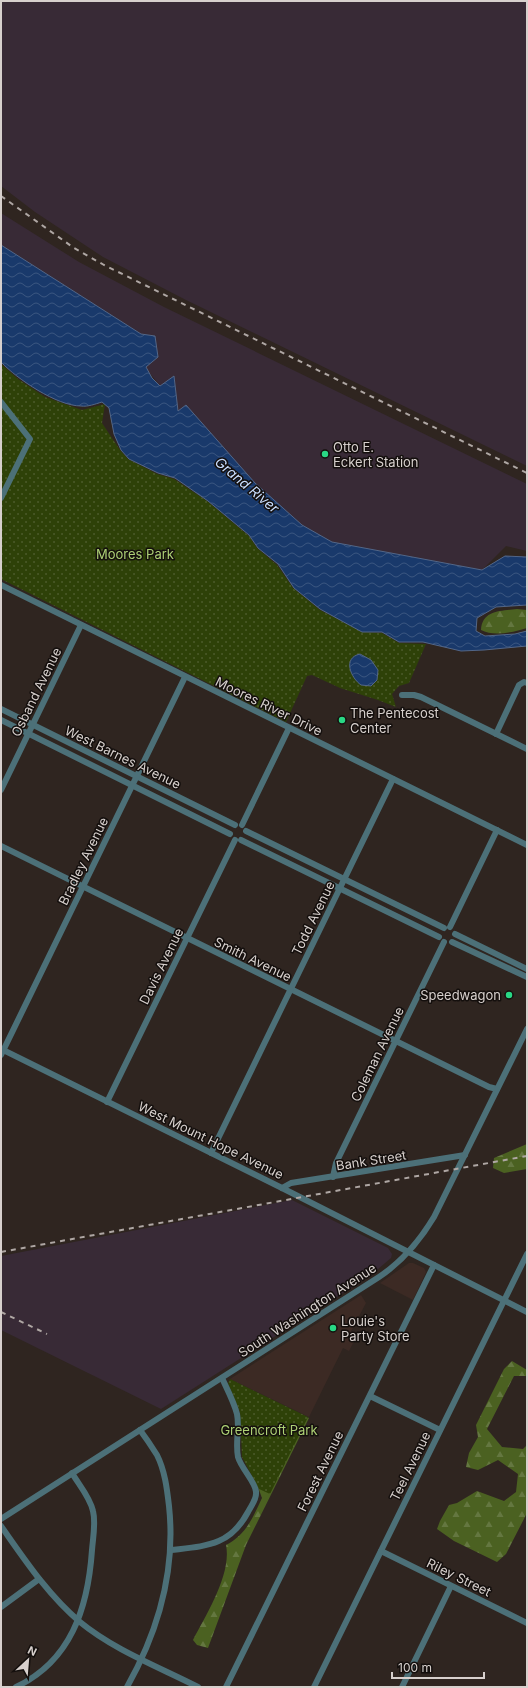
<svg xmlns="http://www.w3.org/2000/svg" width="528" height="1688" font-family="Inter,sans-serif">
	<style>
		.commercial { fill: #3c2a24 }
		.industrial { fill: #382a36 }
		.forest { fill: url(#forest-firs) }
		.park { fill: url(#park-dots) }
		.water { fill: url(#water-waves); stroke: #526688 }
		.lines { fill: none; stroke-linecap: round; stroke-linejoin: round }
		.minor { stroke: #4c7078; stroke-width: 6 }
		.rail { stroke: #afa7a4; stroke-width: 2; stroke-dasharray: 5 5; stroke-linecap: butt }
		.poi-dot { fill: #29d885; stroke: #140f0d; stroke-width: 1.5 }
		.labels { text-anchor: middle; stroke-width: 3; stroke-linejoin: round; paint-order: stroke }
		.poi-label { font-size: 13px; fill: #d7d0cd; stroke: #140f0d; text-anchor: start }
		.park-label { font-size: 13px; fill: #add075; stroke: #140f0d }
		.street-label { font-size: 13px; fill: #d7d0cd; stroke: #140f0d }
		.water-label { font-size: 14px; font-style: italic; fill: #c9defe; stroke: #140f0d }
	</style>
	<defs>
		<pattern id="forest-firs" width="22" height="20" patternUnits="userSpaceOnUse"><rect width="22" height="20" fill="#4b6121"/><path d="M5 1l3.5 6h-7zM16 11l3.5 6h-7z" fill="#647740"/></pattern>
		<pattern id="park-dots" width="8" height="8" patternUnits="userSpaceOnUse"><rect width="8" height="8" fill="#2e4108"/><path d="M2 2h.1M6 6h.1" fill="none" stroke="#4c5b2b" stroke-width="1.8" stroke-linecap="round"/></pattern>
		<pattern id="water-waves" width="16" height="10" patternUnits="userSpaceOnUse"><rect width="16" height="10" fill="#19396b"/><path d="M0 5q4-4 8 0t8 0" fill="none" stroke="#3a557f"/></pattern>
	</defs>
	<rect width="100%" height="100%" fill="#2f2520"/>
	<!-- commercial -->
	<g class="commercial">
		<polygon points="409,1263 413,1263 424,1268 426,1272 413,1300 380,1283"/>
		<polygon points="361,1295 366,1303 348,1337 354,1341 349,1351 343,1348 309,1417 230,1379"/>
	</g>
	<!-- industrial -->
	<g class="industrial">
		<polygon points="1,1 527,1 527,466 186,300 103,257 35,212 1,186"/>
		<polygon points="1,213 79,262 164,307 527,484 527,551 506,546 482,570 332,542 302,525 255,483 186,406 178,412 174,376 160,386 145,367 155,336 141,334 1,245"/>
		<polygon points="292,1200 388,1248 392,1254 391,1258 371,1275 161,1409 1,1330 1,1256"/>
	</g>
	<!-- forest -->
	<g class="forest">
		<path d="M517,609L527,610V628C514,632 494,637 481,630C482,610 501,611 517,609Z"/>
		<polygon points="527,1144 527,1169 504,1173 493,1168 494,1158"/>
		<polygon points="512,1361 527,1370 527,1376 514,1376 487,1429 502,1447 523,1449 527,1445 527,1513 506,1554 497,1562 454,1541 437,1529 440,1521 449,1505 457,1503 477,1491 504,1501 516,1492 518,1474 498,1460 478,1470 466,1467 469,1453 478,1437 476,1425 504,1369"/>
		<path d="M239,1385L309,1418L246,1545L208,1648L197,1645L193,1640C206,1615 232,1574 226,1545C246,1535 253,1517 262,1498L255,1479L243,1422Z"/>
	</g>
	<!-- park -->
	<g class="park">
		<polygon points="1,364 18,379 45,397 82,410 105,404 102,423 120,450 128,459 157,474 174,479 207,501 249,536 257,548 277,565 293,588 320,610 362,632 382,633 399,643 426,644 409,683 399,686 392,694 396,707 378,700 340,688 312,675 307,676 286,722 1,579"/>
		<polygon points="230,1379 308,1417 270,1494 259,1489 242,1457 240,1412 228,1383"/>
	</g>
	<!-- water -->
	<g class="water">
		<path d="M1,245L141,334L155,336L158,357L146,367L152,378L160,386L174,376L178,411L186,405L255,483L302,525L332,542L482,570L505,556L527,557V605L496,607L477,618L476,631L485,636L515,634L527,631V646L484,650L461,651L423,642H399L382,632H362L320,609L294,588L278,564L258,548L249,535L208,501L175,478L158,473L129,459L121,450L114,434L109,408L102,402C95,404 88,407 81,406C57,406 17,379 1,362Z"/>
		<path d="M360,654L371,660L378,670L377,680L371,686L361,685C351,678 342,658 360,654Z"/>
	</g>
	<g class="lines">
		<!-- minor -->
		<g class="minor">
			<polyline points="1,402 30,439 1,498"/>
			<polyline points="1,585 527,845"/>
			<polyline points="402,695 414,695 421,697 527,749"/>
			<polyline points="1,709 235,825"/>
			<polyline points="1,720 230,834"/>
			<polyline points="496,734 519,685 524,682 527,683"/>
			<polyline points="1,790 81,625"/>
			<polyline points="242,825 289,728"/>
			<polyline points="246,831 444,928"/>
			<polyline points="241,840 439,937"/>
			<polyline points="1,846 489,1087 497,1089"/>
			<polyline points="450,927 497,830"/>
			<polyline points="455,934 527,969"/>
			<polyline points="452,942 527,977"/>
			<polyline points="1,1049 282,1188 527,1312"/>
			<polyline points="1,1055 185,677"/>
			<polyline points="107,1102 235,840"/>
			<polyline points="211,1153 393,779"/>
			<polyline points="333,1177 336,1163 444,942"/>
			<polyline points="282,1188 291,1183 465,1155"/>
			<polyline points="370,1396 440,1430"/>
			<path d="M1,1519L379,1277C403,1261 419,1242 434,1217L527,1029"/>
			<path d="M1,1526C25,1560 48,1595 80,1622C114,1650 159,1667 198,1687"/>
			<path d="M171,1550C206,1546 230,1546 248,1512C251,1506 257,1499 256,1492C256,1483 241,1468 238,1457C235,1443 240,1428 237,1414C234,1402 227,1389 222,1378"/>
			<polyline points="381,1551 527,1623"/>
			<polyline points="1,1607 39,1579"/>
			<path d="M16,1687C71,1661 88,1608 92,1550C93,1537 96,1523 93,1511C90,1497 79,1485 72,1473"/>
			<path d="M127,1687C159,1630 176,1571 169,1506C167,1489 165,1471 157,1455C152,1447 146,1438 140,1430"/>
			<polyline points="226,1687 434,1265"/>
			<polyline points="314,1687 527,1254"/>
			<polyline points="402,1687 451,1586"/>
		</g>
		<!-- rail -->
		<g class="rail">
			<polyline points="1,196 74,248 104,265 527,473"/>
			<polyline points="1,1252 527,1156"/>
			<polyline points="1,1312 47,1334"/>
		</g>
	</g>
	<!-- markers -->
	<g class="poi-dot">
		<circle cx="325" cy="454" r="4"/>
		<circle cx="342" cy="720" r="4"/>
		<circle cx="509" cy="995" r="4"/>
		<circle cx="333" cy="1328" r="4"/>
	</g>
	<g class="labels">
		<!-- poi labels -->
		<g class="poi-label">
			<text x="333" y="452">Otto E.<tspan x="333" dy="15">Eckert Station</tspan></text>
			<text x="350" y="718">The Pentecost<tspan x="350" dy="15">Center</tspan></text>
			<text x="501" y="1000" text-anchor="end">Speedwagon</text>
			<text x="341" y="1326">Louie's<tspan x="341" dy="15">Party Store</tspan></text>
		</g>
		<!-- park labels -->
		<g class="park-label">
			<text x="135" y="559">Moores Park</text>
			<text x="269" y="1435">Greencroft Park</text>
		</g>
		<!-- street labels -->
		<g class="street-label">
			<text transform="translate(36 692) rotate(-64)" y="5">Osband Avenue</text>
			<text transform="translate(269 706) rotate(26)" y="5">Moores River Drive</text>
			<text transform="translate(123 757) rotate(26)" y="5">West Barnes Avenue</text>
			<text transform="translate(83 861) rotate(-64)" y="5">Bradley Avenue</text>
			<text transform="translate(313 918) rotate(-64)" y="5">Todd Avenue</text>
			<text transform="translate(253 959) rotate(26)" y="5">Smith Avenue</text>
			<text transform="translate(161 966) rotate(-64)" y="5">Davis Avenue</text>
			<text transform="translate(377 1054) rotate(-64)" y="5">Coleman Avenue</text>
			<text transform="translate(211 1140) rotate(26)" y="5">West Mount Hope Avenue</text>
			<text transform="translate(371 1160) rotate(-9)" y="5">Bank Street</text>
			<text transform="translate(307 1310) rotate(-33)" y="5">South Washington Avenue</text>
			<text transform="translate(410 1466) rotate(-64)" y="5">Teel Avenue</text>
			<text transform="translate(320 1471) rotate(-64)" y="5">Forest Avenue</text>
			<text transform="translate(459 1577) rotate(26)" y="5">Riley Street</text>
		</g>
		<!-- water labels -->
		<g class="water-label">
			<text transform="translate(247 485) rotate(40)" y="5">Grand River</text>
		</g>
	</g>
	<!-- border -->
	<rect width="528" height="1688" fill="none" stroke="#d7d0cd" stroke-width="4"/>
	<!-- north arrow -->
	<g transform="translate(28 1660) rotate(26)" stroke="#140f0d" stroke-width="3" paint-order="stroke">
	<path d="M0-3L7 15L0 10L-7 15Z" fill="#d7d0cd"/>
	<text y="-6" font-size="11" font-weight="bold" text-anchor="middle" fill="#d7d0cd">N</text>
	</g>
	<!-- scale -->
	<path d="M392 1672v6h92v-6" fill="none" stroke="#d7d0cd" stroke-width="2"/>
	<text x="398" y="1672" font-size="12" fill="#d7d0cd" stroke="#140f0d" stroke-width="3" paint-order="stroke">100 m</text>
</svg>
